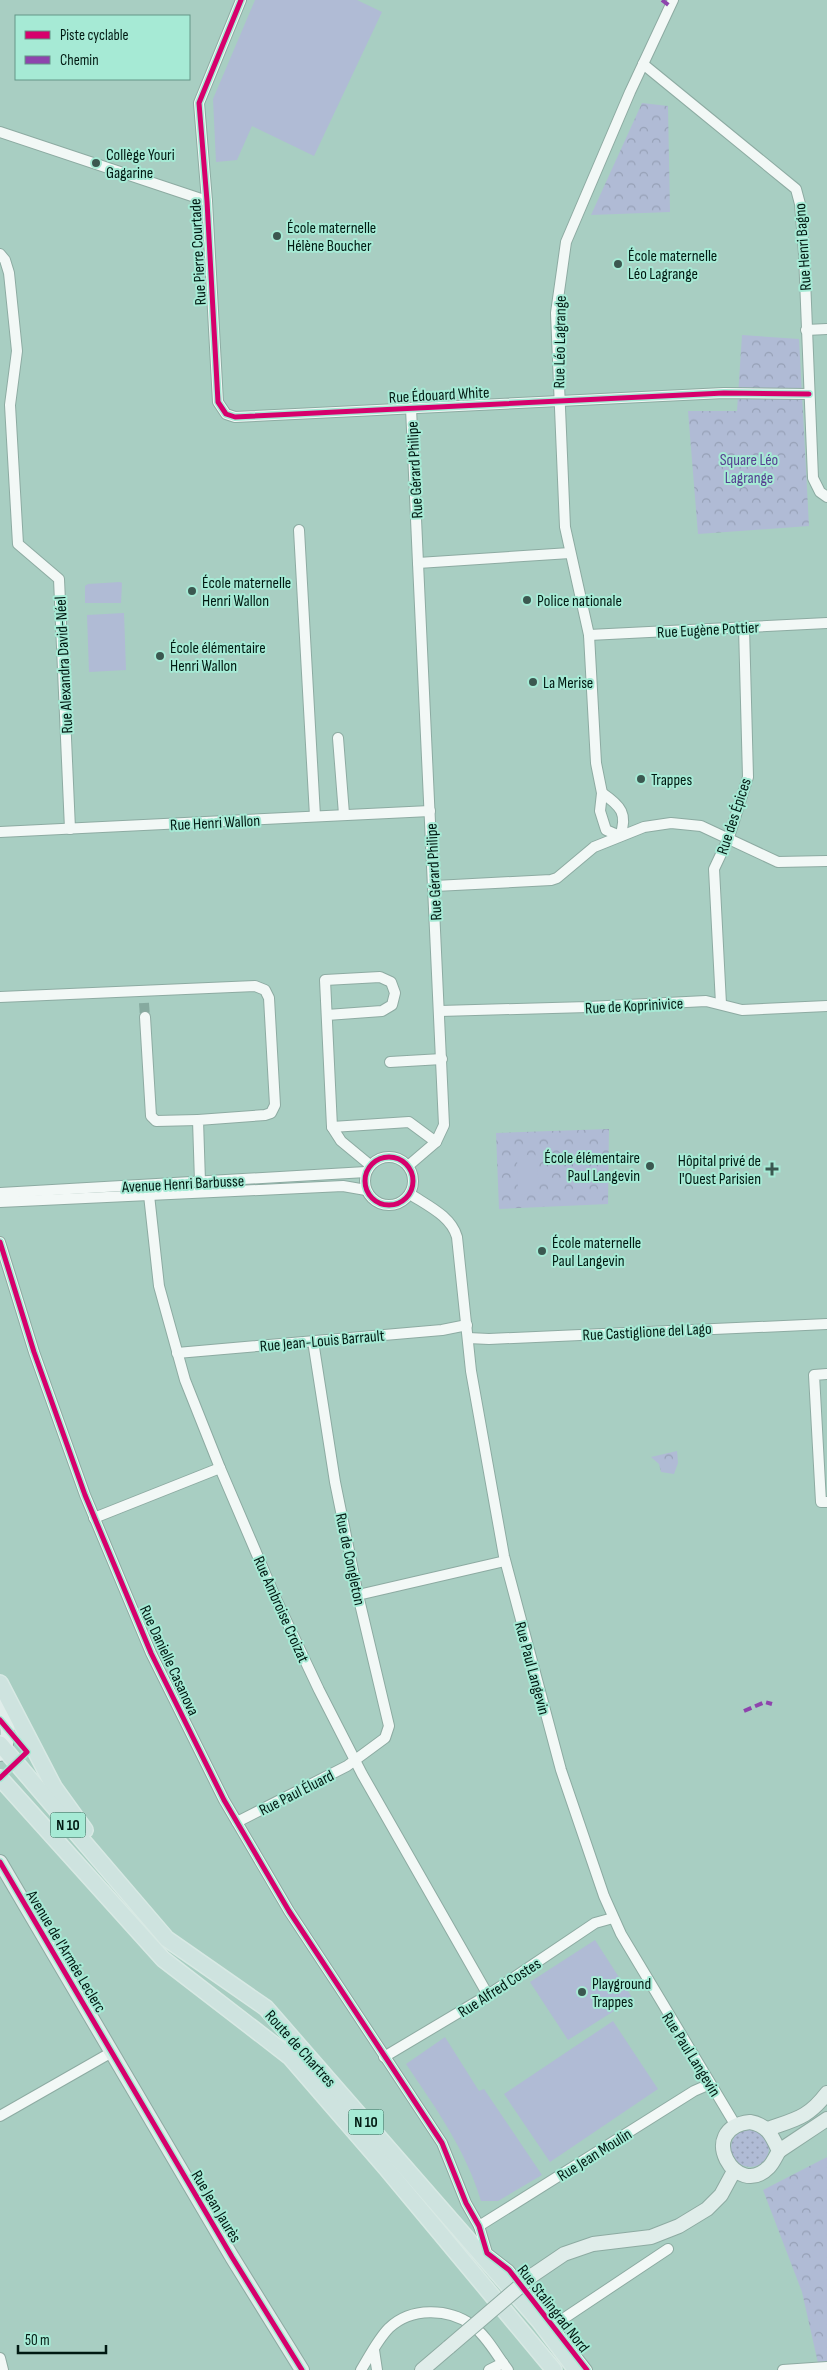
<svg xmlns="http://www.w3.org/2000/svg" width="827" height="2370" font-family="'Sofia Sans Condensed',sans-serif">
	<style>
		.grass { fill: url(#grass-dots) }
		.forest { fill: url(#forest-crowns) }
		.pitch { fill: #b0bbd5 }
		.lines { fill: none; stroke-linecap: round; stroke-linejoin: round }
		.street-tunnel { stroke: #86aa9f; stroke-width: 10; stroke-dasharray: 10 5; stroke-linecap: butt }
		.street-casing { stroke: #8daba2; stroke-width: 12 }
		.secondary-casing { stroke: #8daba2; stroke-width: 16 }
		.primary-casing { stroke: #d8e9e4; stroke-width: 18 }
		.street { stroke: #f2f8f6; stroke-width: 10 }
		.secondary { stroke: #e0edea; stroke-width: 14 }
		.primary { stroke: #cee3df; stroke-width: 15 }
		.secondary-bridge-casing { stroke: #8daba2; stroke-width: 16; stroke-linecap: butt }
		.secondary-bridge { stroke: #e0edea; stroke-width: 14 }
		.quiet { stroke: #8e44ad; stroke-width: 4; stroke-dasharray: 8 4; stroke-linecap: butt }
		.cycleway-casing { stroke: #a6ead5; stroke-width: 8 }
		.cycleway { stroke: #d6006c; stroke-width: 5 }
		.poi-dot { fill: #3b5850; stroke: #a6ead5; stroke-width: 2 }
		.labels { text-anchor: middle; stroke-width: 4; stroke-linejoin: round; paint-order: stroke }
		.shield { fill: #a6ead5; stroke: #32584c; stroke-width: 1 }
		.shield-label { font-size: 15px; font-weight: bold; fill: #001912 }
		.poi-label { font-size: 16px; fill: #001912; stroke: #a6ead5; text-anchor: start }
		.street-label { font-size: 16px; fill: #001912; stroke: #a6ead5 }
		.park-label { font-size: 16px; fill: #564091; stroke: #a6ead5 }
	</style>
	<defs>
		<pattern id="grass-dots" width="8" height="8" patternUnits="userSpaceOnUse" patternTransform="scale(1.25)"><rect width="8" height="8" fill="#b0bbd5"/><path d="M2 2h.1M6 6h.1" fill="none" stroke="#96a0b6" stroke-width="1.8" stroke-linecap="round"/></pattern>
		<pattern id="forest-crowns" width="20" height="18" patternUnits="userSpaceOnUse" patternTransform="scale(1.25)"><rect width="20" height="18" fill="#b0bbd5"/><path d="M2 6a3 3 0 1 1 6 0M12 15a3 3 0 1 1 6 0" fill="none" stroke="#96a0b6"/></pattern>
	</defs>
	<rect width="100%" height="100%" fill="#a8cec2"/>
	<!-- grass -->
	<circle class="grass" cx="750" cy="2148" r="19"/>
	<!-- forest -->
	<g class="forest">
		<polygon points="642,103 668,106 670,212 591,215"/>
		<polygon points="742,335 799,339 809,526 698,534 688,411 737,411"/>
		<polygon points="609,1129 608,1204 499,1209 496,1133"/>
		<polygon points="677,1451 678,1463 674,1474 661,1472 659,1464 651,1457"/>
		<polygon points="827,2157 827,2363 818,2363 802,2292 763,2190"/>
	</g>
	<!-- pitch -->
	<g class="pitch">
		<polygon points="255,0 357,0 382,12 314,156 252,126 237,160 216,162 213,99"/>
		<polygon points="120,582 122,583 121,603 85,603 85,586 88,584"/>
		<polygon points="124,613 126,670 89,672 87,615"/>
		<polygon points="534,1154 537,1158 539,1192 520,1195 518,1193 517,1157"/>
		<polygon points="595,1940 633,1999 568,2040 530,1982"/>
		<polygon points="613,2021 658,2089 550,2162 504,2094"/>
		<path d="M445,2037L479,2091L484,2089L542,2175L498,2201H481C466,2150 435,2107 406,2064Z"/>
	</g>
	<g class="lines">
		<!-- street-tunnel -->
		<polyline class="street-tunnel" points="144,1003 145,1017"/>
		<!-- street casing -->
		<g class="street-casing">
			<g id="street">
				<polyline points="241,0 199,103 207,201 218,402 226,414 235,417 724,393 809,394"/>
				<polyline points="643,64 796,189 800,204 804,254 813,478 820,492 827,497"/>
				<polyline points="0,132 207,201"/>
				<polyline points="0,254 5,260 9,273 17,351 10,405 18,544 59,579 70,829"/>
				<polyline points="806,330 827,329"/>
				<polyline points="411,408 418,563"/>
				<polyline points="299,530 315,816"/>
				<polyline points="589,635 827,623"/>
				<polyline points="338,738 344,814"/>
				<path d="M602,793C621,806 628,814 620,836"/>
				<polyline points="0,832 430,811"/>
				<polyline points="620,836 606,830 600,811 602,793 596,763 589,635 565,527 556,313 566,242 630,92 673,0"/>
				<polyline points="435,886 551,880 557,878 594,847 644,827 671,823 701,826 778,862 827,861"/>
				<polyline points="0,997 255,986 265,990 269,998 275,1105 271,1113 265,1115 198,1120 200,1182"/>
				<polyline points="721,1004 714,869 729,837 748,777 744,627"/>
				<polyline points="440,1011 588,1007 706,1001 742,1010 827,1006"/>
				<polyline points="327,1015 382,1011 392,1005 395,993 391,982 380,977 325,980 332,1127 341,1141 370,1165"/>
				<polyline points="145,1017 151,1116 156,1121 198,1120"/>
				<polyline points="390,1062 442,1059"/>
				<polyline points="332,1127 409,1122 436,1142"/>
				<circle cx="389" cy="1181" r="24"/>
				<polyline points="408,1166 436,1142 444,1125 418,563 570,553"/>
				<polyline points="0,1193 366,1172"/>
				<path d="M410,1194C428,1206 451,1216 457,1237L471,1371L504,1556L561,1770L604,1896L621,1934L736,2126"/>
				<polyline points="149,1195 159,1286 185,1380 220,1468 276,1599 319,1690 362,1774 488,1995"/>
				<polyline points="0,1202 343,1186 366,1190"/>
				<polyline points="0,1242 34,1352 85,1495 151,1653 224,1800 289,1911 442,2143 466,2203 479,2226 487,2253 509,2270 587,2370"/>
				<polyline points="468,1338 489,1339 827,1324"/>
				<polyline points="177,1353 442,1330 467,1325"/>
				<polyline points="827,1374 814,1375 821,1502 827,1502"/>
				<polyline points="94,1518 220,1468"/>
				<polyline points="358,1595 505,1561"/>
				<polyline points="237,1822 347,1766 385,1738 389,1726 358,1595 335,1482 313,1341"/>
				<polyline points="384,2057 488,1995 595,1923 613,1918"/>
				<polyline points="0,2116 112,2052"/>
				<polyline points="479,2226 694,2091 710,2084"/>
				<polyline points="551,2327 668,2249"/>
				<polyline points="374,2350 377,2370"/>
				<polyline points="0,2358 3,2370"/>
				<path d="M361,2370C369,2357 378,2339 389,2328C411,2307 448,2308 472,2325C487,2336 497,2356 508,2370"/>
				<polyline points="489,2370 503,2363"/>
				<polyline points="783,2370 827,2367"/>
			</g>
		</g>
		<!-- secondary casing -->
		<g class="secondary-casing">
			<g id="secondary">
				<path d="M0,1699C5,1716 14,1740 0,1754"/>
				<polyline points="0,1862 232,2257 302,2370"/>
				<path d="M750,2122C768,2125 772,2136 779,2151C776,2156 773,2163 769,2167C736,2201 695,2128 750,2122Z"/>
				<path d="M768,2129C796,2119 808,2118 827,2093"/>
				<polyline points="779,2151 827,2119"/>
				<polyline points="533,2275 564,2254 593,2244 651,2237 679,2226 707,2209 721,2195 734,2171"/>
				<polyline points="422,2370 449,2347"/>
			</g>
		</g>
		<!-- primary casing -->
		<g class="primary-casing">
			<g id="primary">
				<polyline points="0,1683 54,1787 85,1830"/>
				<polyline points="0,1744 167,1939 266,2008 539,2321 576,2370"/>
				<polyline points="0,1778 163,1959 290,2057 386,2168 554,2370"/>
			</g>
		</g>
		<!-- street -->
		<use href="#street" class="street"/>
		<!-- secondary -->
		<use href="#secondary" class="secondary"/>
		<!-- primary -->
		<use href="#primary" class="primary"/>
		<!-- secondary-bridge casing -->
		<g class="secondary-bridge-casing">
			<polyline id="secondary-bridge" points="449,2347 533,2275"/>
		</g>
		<!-- secondary-bridge -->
		<use href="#secondary-bridge" class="secondary-bridge"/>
		<!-- quiet -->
		<g class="quiet">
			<polyline points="662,0 671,7"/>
			<polyline points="744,1711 765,1702 772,1704"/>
		</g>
		<!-- cycleway casing -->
		<g class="cycleway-casing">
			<g id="cycleway">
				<polyline points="241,0 199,103 207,201 218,402 226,414 235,417 724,393 809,394"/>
				<circle cx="389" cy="1181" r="24"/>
				<polyline points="0,1242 34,1352 85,1495 151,1653 224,1800 289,1911 442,2143 466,2203 479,2226 487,2253 509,2270 587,2370"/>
				<polyline points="0,1720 27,1752 0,1778"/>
				<polyline points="0,1862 232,2257 302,2370"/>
			</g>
		</g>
		<!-- cycleway -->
		<use href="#cycleway" class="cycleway"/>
	</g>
	<!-- markers -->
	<g class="poi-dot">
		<circle cx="96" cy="163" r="5"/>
		<circle cx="277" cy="236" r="5"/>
		<circle cx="618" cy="264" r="5"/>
		<circle cx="192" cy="591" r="5"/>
		<circle cx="527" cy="600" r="5"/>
		<circle cx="160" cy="656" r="5"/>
		<circle cx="533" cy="682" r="5"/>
		<circle cx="641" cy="779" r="5"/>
		<circle cx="650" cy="1166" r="5"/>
		<path d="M769.5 1161.5h5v5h5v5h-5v5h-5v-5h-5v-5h5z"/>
		<circle cx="542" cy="1251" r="5"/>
		<circle cx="582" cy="1992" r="5"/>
	</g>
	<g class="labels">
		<!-- shield labels -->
		<g class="shield">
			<rect x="50.5" y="1812.5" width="35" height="25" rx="4"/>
			<rect x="348.5" y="2109.5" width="35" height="25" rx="4"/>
		</g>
		<g class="shield-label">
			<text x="68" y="1830">N 10</text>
			<text x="366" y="2127">N 10</text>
		</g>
		<!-- poi labels -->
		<g class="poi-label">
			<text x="106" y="160">Collège Youri<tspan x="106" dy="18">Gagarine</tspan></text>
			<text x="287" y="233">École maternelle<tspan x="287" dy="18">Hélène Boucher</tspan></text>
			<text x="628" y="261">École maternelle<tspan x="628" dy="18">Léo Lagrange</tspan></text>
			<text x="202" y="588">École maternelle<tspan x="202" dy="18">Henri Wallon</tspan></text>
			<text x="537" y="606">Police nationale</text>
			<text x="170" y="653">École élémentaire<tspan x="170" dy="18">Henri Wallon</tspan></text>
			<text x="543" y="688">La Merise</text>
			<text x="651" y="785">Trappes</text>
			<text x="640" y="1163" text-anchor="end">École élémentaire<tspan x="640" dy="18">Paul Langevin</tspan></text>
			<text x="761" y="1166" text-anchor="end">Hôpital privé de<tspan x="761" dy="18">l'Ouest Parisien</tspan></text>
			<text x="552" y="1248">École maternelle<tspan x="552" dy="18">Paul Langevin</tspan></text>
			<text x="592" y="1989">Playground<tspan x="592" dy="18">Trappes</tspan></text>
		</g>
		<!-- street labels -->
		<g class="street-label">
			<text transform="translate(802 247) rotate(-94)" y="6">Rue Henri Bagno</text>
			<text transform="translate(197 252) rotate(-93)" y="6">Rue Pierre Courtade</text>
			<text transform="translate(559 342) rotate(-89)" y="6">Rue Léo Lagrange</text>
			<text transform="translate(439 394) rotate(-3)" y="6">Rue Édouard White</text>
			<text transform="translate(414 470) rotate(-93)" y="6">Rue Gérard Philipe</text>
			<text transform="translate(708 629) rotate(-3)" y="6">Rue Eugène Pottier</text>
			<text transform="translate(63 665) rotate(-93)" y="6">Rue Alexandra David-Néel</text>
			<text transform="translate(733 816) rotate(-72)" y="6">Rue des Épices</text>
			<text transform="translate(215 822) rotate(-3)" y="6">Rue Henri Wallon</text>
			<text transform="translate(433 872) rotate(-93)" y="6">Rue Gérard Philipe</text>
			<text transform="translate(634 1005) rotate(-3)" y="6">Rue de Koprinivice</text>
			<text transform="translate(183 1183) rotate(-3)" y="6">Avenue Henri Barbusse</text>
			<text transform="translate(647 1331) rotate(-3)" y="6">Rue Castiglione del Lago</text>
			<text transform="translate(322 1340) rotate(-5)" y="6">Rue Jean-Louis Barrault</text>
			<text transform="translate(351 1559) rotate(78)" y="6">Rue de Congleton</text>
			<text transform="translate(282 1609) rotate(66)" y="6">Rue Ambroise Croizat</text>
			<text transform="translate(170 1660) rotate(65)" y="6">Rue Danielle Casanova</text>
			<text transform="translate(533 1668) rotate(75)" y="6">Rue Paul Langevin</text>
			<text transform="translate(296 1792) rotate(-27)" y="6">Rue Paul Éluard</text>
			<text transform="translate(67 1951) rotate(59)" y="6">Avenue de l'Armée Leclerc</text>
			<text transform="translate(499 1987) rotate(-33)" y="6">Rue Alfred Costes</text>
			<text transform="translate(301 2048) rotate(48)" y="6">Route de Chartres</text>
			<text transform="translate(692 2054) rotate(58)" y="6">Rue Paul Langevin</text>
			<text transform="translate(594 2154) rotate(-32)" y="6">Rue Jean Moulin</text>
			<text transform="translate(217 2206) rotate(59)" y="6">Rue Jean Jaurès</text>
			<text transform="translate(554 2308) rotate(52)" y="6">Rue Stalingrad Nord</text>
		</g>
		<!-- park labels -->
		<g class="park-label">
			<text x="749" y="465">Square Léo<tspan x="749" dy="18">Lagrange</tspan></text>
		</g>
	</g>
	<!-- legend -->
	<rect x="15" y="15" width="175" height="65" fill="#a6ead5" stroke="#649687"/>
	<rect x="25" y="31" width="25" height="8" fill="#d6006c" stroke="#649687"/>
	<text x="60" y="40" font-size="15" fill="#001912">Piste cyclable</text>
	<rect x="25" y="56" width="25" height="8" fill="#8e44ad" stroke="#649687"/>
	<text x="60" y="65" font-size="15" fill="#001912">Chemin</text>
	<!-- scale -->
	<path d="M18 2345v8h88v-8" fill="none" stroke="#001912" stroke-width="2.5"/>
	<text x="25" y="2345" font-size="15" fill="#001912" stroke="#a6ead5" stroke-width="4" paint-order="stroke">50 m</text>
</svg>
